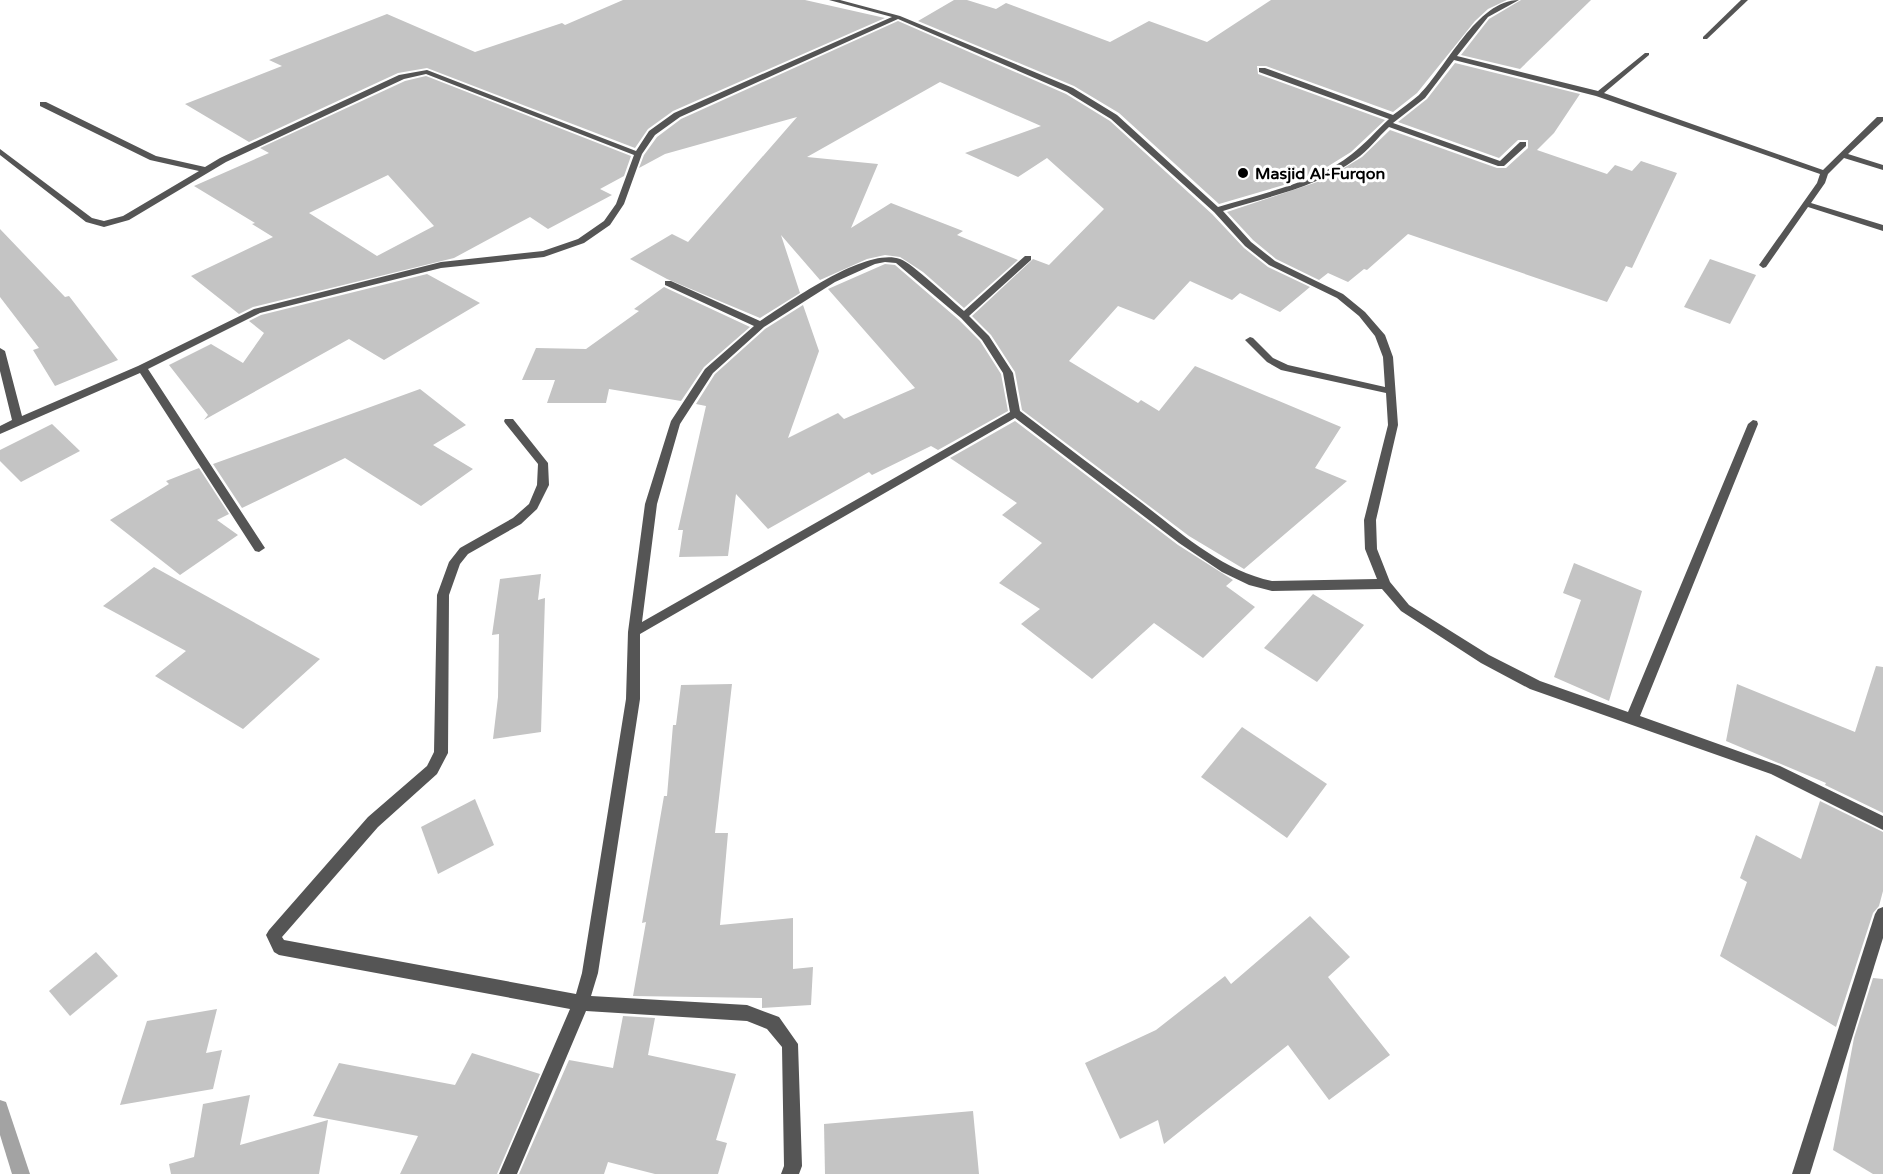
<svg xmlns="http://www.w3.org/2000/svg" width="1883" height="1174" font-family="'Varela Round',sans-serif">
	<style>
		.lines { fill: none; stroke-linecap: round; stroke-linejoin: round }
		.stream { fill: #a3a3a3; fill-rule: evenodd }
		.building { fill: #c4c4c4; fill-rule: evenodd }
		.street { fill: #555; fill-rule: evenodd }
		.poi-dot { fill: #000; stroke: #fff; stroke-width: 2 }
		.labels { text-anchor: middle; stroke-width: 6; stroke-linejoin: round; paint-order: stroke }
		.far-poi-label { font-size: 16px; font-weight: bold; fill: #000; stroke: #fff; text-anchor: start }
	</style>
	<rect width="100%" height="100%" fill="#fff"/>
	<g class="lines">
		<!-- stream -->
		<polygon class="stream" points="0,1100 6,1102 30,1174 12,1174 0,1135"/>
	</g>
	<!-- building -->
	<g class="building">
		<polygon points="623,0 805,0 885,18 673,111 648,129 635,148 427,68 398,73 249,142 185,104 282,66 269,60 387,14 475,52 562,23 565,25"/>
		<polygon points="954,0 967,0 996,9 1006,3 1110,42 1149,21 1207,42 1271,0 1507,0 1488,9 1475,21 1417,93 1393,112 1266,66 1257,66 1258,74 1385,120 1351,152 1322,170 1287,184 1219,204 1119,113 1074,86 918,21"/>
		<polygon points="1521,0 1591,0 1520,69 1461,55 1489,19"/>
		<polygon points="898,21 1066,94 1110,121 1212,214 1244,248 1268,267 1310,287 1280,312 1240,293 1232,300 1190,281 1154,320 1118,306 1069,361 1138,403 1141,400 1159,411 1195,366 1341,427 1315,468 1347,481 1244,569 1189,536 1022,410 1015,372 991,335 972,316 1033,259 1049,265 1104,209 1047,158 1018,177 965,153 1041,126 940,82 807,157 878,164 851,228 891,203 963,231 957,235 1018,260 964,308 923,272 900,257 885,255 867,259 820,280 781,235 800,293 760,318 667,279 630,259 672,234 688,242 797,117 665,154 639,168 644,155 657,137 681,119"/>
		<polygon points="1455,63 1580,94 1554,133 1537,150 1607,174 1615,165 1632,171 1641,161 1677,173 1632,268 1626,266 1607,302 1408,234 1367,270 1364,269 1348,282 1328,273 1319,280 1276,259 1253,240 1227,212 1326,179 1362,157 1390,130 1497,168 1506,168 1528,148 1528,140 1518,140 1499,158 1398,122 1427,99"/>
		<path d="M426,76L631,156L624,176L600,189L612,195L548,229L530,217L454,258L253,307L239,314L191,276L273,237L252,224L255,223L194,186L269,153L260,148L405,81ZM388,175L434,226L377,256L309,213Z"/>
		<polygon points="0,229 65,297 69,296 118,360 55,386 33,350 39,348 0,297"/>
		<polygon points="1710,259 1756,275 1730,324 1684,307"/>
		<polygon points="885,264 895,265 959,320 980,341 1001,374 1008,411 938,450 931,446 872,475 869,472 768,529 736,494 728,556 679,557 683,530 678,530 706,406 696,404 715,374 765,329 803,305 819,351 788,438 838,413 844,419 915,388 828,289"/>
		<polygon points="427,274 480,303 384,360 349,339 204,420 208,415 169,365 211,344 243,363 264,333 249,321 261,315"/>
		<polygon points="664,287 750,327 704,367 681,401 609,389 606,403 547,403 555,380 522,380 536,348 586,349 639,311 634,309"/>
		<polygon points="420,389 466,425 433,445 473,469 421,506 345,458 242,508 213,464"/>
		<polygon points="1015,421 1178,545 1233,580 1226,586 1255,607 1203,658 1154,623 1092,679 1021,624 1040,609 999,583 1042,543 1002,515 1017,503 950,458"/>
		<polygon points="52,424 80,451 21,482 0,461 0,450"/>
		<polygon points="199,468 229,514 217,520 238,535 180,575 110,520 169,484 166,481"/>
		<polygon points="1574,563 1642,591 1609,701 1554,677 1581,600 1563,593"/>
		<polygon points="154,567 320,659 243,729 155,676 186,651 103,606"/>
		<polygon points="541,574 538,600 545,598 541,732 493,739 498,697 499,634 492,635 500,579"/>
		<polygon points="1313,594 1364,625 1317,682 1264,648"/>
		<polygon points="1876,666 1883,667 1883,813 1825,785 1826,783 1726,741 1737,684 1855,732"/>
		<polygon points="732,684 715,833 728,833 720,925 793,918 793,969 813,967 811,1005 762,1008 762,998 633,996 646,922 642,923 664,796 667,796 673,725 676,725 681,685"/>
		<polygon points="1242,727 1327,784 1287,838 1201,777"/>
		<polygon points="475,799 494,845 438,874 421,827"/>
		<polygon points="1820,801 1883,832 1883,891 1879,906 1873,913 1836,1027 1720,956 1747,882 1740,878 1756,835 1801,859"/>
		<polygon points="1310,916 1350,957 1328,977 1390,1055 1329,1100 1288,1045 1164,1144 1158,1120 1120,1139 1085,1063 1156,1030 1225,976 1231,984"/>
		<polygon points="96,952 118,976 70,1016 49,991"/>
		<polygon points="1873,978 1883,979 1883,1174 1873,1174 1833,1150 1854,1038"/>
		<polygon points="217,1009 206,1053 222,1050 213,1089 120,1105 147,1021"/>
		<polygon points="623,1016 655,1018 648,1055 736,1074 716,1140 727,1143 718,1174 655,1174 608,1162 604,1174 519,1174 569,1060 613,1068"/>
		<polygon points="472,1053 540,1074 497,1174 400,1174 418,1136 313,1116 339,1063 455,1085"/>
		<polygon points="250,1095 240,1145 328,1120 319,1174 171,1174 169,1164 194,1157 203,1104"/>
		<polygon points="973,1111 979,1174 825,1174 824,1124"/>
	</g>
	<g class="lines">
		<!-- street -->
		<g class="street">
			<path d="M829,0H840L900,16L1073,88L1117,115L1218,207C1260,194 1318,182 1352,154C1365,144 1377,130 1389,119L1259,72V68H1265L1393,115C1402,108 1411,102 1419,95C1446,68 1477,0 1519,0L1488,17L1457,56L1598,91L1645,53H1649V55L1604,93L1823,170L1877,117H1883V121L1848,154L1883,165V170L1844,158L1828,174L1825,183L1811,203L1883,225V231L1808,207L1766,267L1763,268L1759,265L1817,183L1820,174L1596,96L1454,60L1425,98L1393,123L1500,161L1520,142H1526V146L1504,166H1498L1389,127C1378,137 1368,151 1356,159C1318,187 1267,197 1223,211L1251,242L1275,261L1343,294L1365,312L1385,335L1393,357L1398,425L1376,520L1377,549L1390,582L1409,605L1489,655L1540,681L1628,712L1748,424L1753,420L1757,421L1758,424L1640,716L1780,766L1883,816V830L1771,774L1530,689L1481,663L1401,611L1382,589L1272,591L1249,585L1222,572L1179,543L1015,418L640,634V699L598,973L591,996L747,1005L779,1017L798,1044L802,1166L799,1174H781L784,1166L782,1047L767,1029L747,1021L586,1011L517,1174H499L570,1009L279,955L274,952L266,935L269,930L368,817L427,766L434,752L437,595L449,562L460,548L513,518L529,504L537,485L538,464L505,423L504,421L505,419H513L548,463L549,485L537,509L521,524L468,554L460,564L449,595L448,753L437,774L378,827L282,937L284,940L576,994L582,973L626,699L628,632L645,504L671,421L705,369L754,326L665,285V281H671L760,321C790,302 865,247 900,259C911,262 952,301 964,311L1025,256H1031V260L969,316L989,336L1013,373L1020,411C1061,442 1101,473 1142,503C1181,533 1223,571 1272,581L1377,579L1365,549L1364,520L1388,425L1386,393L1281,370L1267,362L1245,340L1250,337L1253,338L1273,358L1288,365L1385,387L1383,357L1375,336L1359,316L1337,298L1269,265L1245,246L1214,212L1111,119L1067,92L898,19L680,117L655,135L642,154L624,204L610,225L584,243L544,257L441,268L260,313L148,369L263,545L265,548L259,552L255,551L140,373L0,434V426L12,420L0,371V348L5,351L22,416L138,366L254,309L441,262L543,251L578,239L604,221L616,204L634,155L426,74L404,79L226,162L129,220L104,227L86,222L0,155V149L92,218L104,221L123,216L199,171L150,160L40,106V102H46L156,156L205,167L220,158L399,75L427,70L636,151L649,131L674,113L892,17ZM885,262L896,263L961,318L982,340L1003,373L1010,412L642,622L657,504L680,424L713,373L764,327L835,282L875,264Z"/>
			<polygon points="1741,0 1748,0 1707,39 1703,39 1703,37"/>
			<polygon points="1883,907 1883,938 1810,1174 1792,1174 1875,914 1878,909"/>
		</g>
	</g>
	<!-- markers -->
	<circle class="poi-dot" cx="1243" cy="173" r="6"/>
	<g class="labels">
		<!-- far-poi labels -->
		<g class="far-poi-label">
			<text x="1255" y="179">Masjid Al-Furqon</text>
		</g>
	</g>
</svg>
